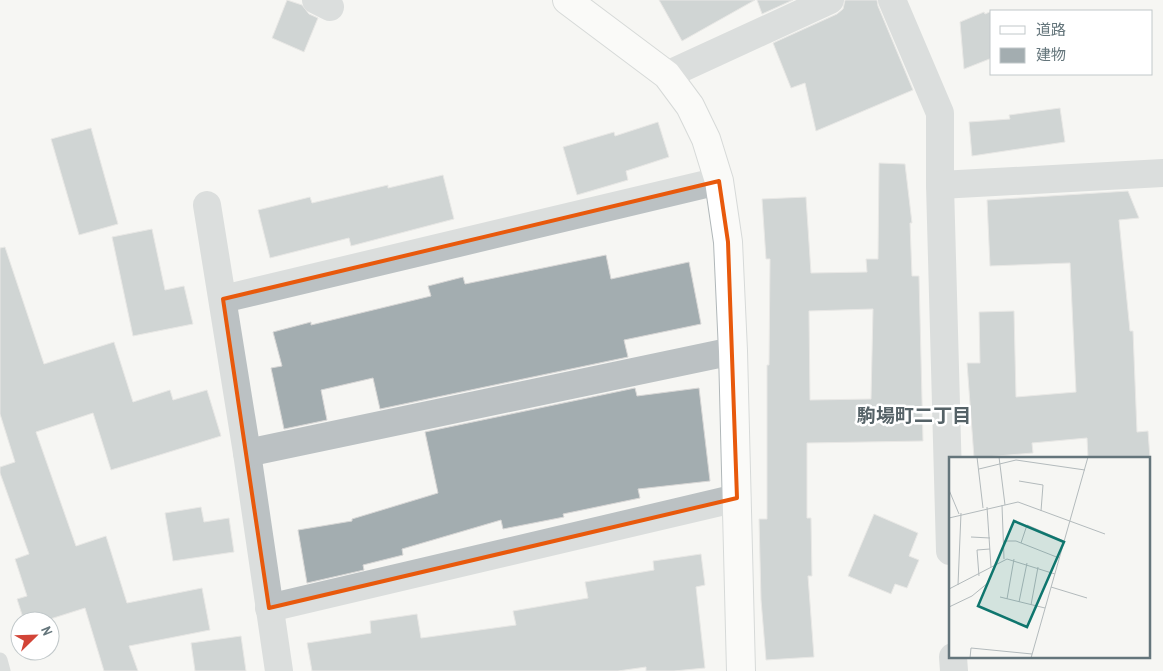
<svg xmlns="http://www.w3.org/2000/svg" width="1163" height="671" font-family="'Archivo Narrow','Noto Sans JP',sans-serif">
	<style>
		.building { fill: #a3adb0; stroke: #d8d7d6; fill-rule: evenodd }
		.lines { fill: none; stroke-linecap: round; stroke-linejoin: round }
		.secondary-casing { stroke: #b0b7b9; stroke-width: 30 }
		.lane { stroke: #bbc1c3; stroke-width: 15 }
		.street { stroke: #bbc1c3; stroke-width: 28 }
		.secondary { stroke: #fff; stroke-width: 28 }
		.marked { fill: none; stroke: #e8590c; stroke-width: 4; stroke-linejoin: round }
		.labels { text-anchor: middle; stroke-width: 5; stroke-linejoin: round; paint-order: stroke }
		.neighbourhood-label { font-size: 19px; font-weight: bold; fill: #556267; stroke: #fff }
		.inset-road { fill: none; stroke: #b3babc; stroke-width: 1 }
		.view { fill: #0f766e; fill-opacity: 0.15; stroke: #0f766e; stroke-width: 2.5 }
		.inset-edge { fill: none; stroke: #64757b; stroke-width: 2.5 }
	</style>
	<rect width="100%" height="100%" fill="#f6f6f3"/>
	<!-- building -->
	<g class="building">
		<polygon points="287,0 302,5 309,14 318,18 304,52 272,38"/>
		<polygon points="659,0 755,0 682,41"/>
		<polygon points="757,0 793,0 762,14"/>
		<polygon points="845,0 877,0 878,6 913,90 816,131 805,83 791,88 773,43 837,14 843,9"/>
		<polygon points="992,11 992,58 964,69 960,22 984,12 985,14"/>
		<polygon points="1060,108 1065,142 972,156 969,122 1010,119 1009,115"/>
		<polygon points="658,122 669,157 626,171 628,180 577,195 563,147 614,132 615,136"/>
		<polygon points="91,128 118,224 79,235 51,139"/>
		<path d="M879,163L905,164L912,223H910L912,276H919L923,441L807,443V518H811L812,576H808L814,657L766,660L761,600L759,519H767V365H769L770,259H766L762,199L806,197L811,273L867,272L866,259H878ZM873,309L871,399L810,400L809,311Z"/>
		<polygon points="443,175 454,219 351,246 349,238 270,258 258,210 310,197 312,203 388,185 388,188"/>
		<polygon points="1128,191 1139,218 1119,220 1130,331 1133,331 1137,432 1148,431 1150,458 1088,458 1087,438 1032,443 1033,453 974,458 967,363 980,363 979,312 1014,311 1016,397 1076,392 1070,263 990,266 987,200"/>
		<polygon points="152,229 165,290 184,286 193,324 133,336 112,237"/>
		<polygon points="5,247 44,364 114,342 133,402 170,390 173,400 207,390 221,436 111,470 93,413 36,432 76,546 106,536 127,603 202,588 210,630 129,646 138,671 104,671 85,608 44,621 24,621 17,599 27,596 15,559 29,554 0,473 0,467 15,462 0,414 0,248"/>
		<polygon points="606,255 611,279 689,262 701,324 624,340 628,357 380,409 373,378 321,390 327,420 284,429 271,368 282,366 273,332 311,322 311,325 431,296 428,286 463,277 465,284"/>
		<polygon points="635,388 637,396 699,388 710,481 638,489 640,498 563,514 564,517 503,529 501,520 402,549 403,555 363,565 364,570 307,583 298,530 352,521 352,519 438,493 425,432"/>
		<polygon points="201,507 204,522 229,518 234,552 173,561 165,513"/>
		<polygon points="874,514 918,533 909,556 919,560 907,588 895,584 891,594 848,576"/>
		<polygon points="701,554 705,585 696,587 705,668 674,671 646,671 646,667 618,671 312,671 307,643 371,633 370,621 417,614 421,638 516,625 513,611 588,598 585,582 654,570 653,561"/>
		<polygon points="241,636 246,671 195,671 191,643"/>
	</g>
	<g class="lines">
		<!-- secondary casing -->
		<g class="secondary-casing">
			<polyline id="secondary" points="567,0 667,75 690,106 706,139 719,181 728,242 733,351 741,671"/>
		</g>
		<!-- lane -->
		<polyline class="lane" points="0,660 3,671"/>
		<!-- street -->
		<g class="street">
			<polyline points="316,0 330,7"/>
			<polyline points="892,0 940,113 940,185 950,551"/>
			<polyline points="667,75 830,0"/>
			<polyline points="940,185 1163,173"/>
			<polyline points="207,205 247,453 279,671"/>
			<polyline points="223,299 719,181"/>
			<polyline points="247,453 733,351"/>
			<polyline points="269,608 737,498"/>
			<polyline points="953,657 954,671"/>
		</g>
		<!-- secondary -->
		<use href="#secondary" class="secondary"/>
	</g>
	<!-- marked area -->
	<path d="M0 0H1163V671H0ZM719,181L728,242L737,498L269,608L223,299Z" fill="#f6f6f3" fill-opacity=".55" fill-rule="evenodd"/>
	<path class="marked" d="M719,181L728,242L737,498L269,608L223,299Z"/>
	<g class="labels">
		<!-- neighbourhood labels -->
		<g class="neighbourhood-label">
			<text x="914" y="422">駒場町二丁目</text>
		</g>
	</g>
	<!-- overview -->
	<g transform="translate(949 457)">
		<rect width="201" height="201" fill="#f6f6f3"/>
		<path class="inset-road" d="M28,0L34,51M50,0L56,48M30,12L67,3L136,13M70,24L94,28L92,54M0,33L10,57M53,48L55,102M38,50L42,110M0,61L69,45L156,77M22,80L41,81M55,84H67L110,101M72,86L78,68L115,84M30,119L28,93L41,92M9,128L12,56M102,130L138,141M0,132L58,102L106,117M51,140L96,151M58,142L65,102M70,145L78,106M82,148L89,110M0,150L23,139L40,125M21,201L22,191L83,197M82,201L139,0"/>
		<path class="view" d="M65,64L115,85L78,170L29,149Z"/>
		<rect width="201" height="201" class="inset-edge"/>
	</g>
	<!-- legend -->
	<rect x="990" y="10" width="162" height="65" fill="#ffffff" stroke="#c1c8ca"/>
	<rect x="1000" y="26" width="25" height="8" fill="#ffffff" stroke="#c1c8ca"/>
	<text x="1036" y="35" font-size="15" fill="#64757b">道路</text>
	<rect x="1000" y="48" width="25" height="15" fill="#a3adb0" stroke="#c1c8ca"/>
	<text x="1036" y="60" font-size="15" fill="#64757b">建物</text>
	<!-- north arrow -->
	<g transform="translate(35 636) rotate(67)"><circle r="24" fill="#ffffff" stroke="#c1c8ca"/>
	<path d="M0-4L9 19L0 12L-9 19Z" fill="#d24437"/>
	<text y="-8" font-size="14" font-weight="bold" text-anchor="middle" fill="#64757b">N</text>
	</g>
</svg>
